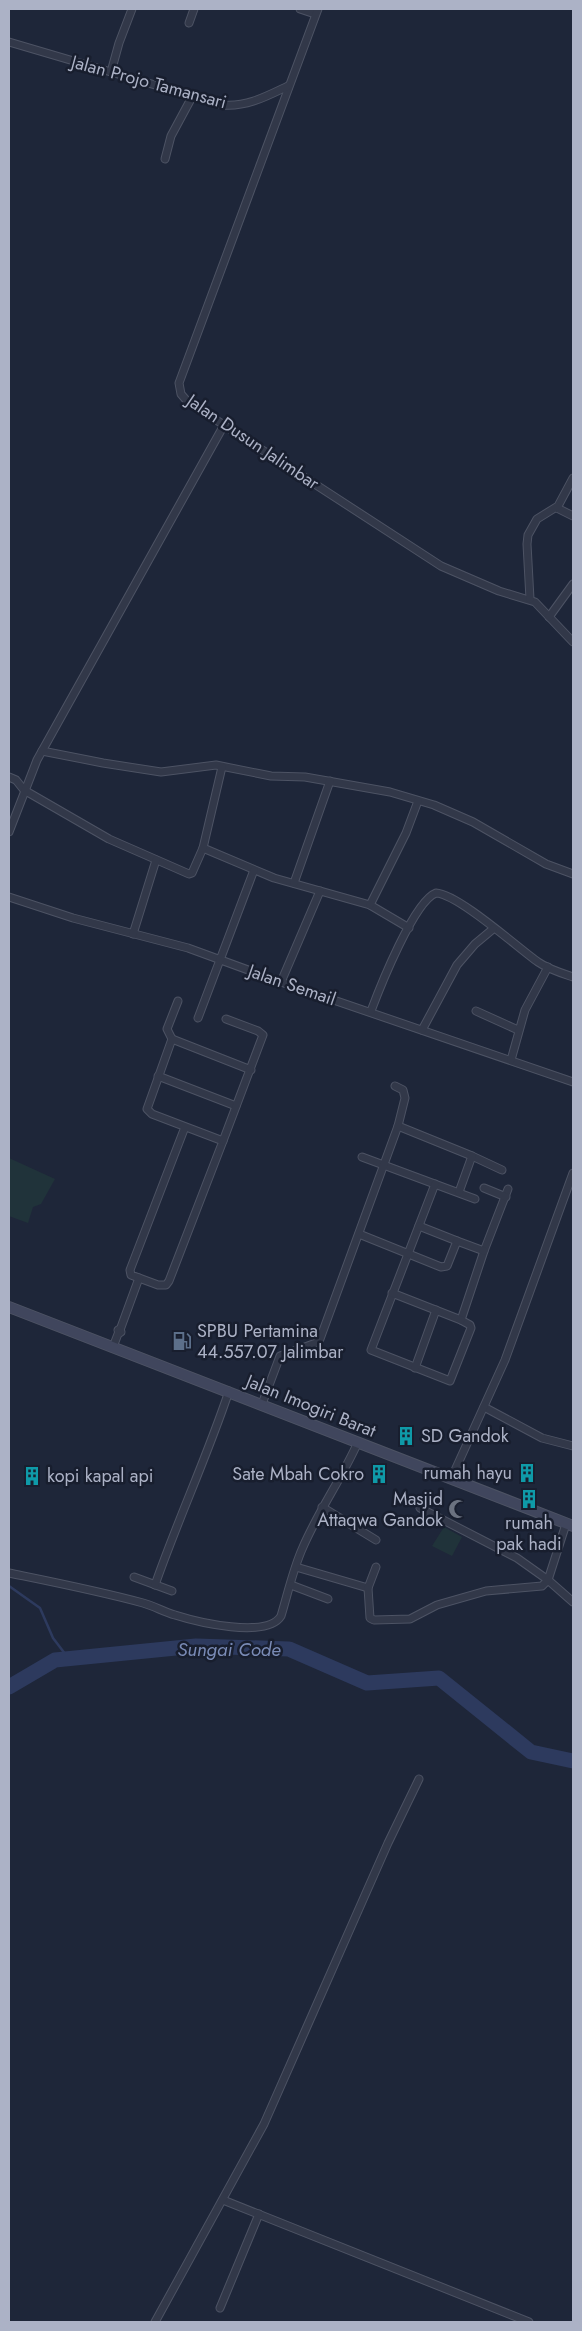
<svg xmlns="http://www.w3.org/2000/svg" width="582" height="2331" font-family="Jost,sans-serif">
	<style>
		.green { fill: #20333a }
		.lines { fill: none; stroke-linecap: round; stroke-linejoin: round }
		.stream { stroke: #2d3a5e; stroke-width: 2.5 }
		.river { stroke: #2d3a5e; stroke-width: 15 }
		.minor-casing { stroke: #4d5364; stroke-width: 9 }
		.secondary-casing { stroke: #4d5364; stroke-width: 12 }
		.minor { stroke: #323849; stroke-width: 7 }
		.secondary { stroke: #40465d; stroke-width: 10 }
		.labels { text-anchor: middle; stroke-width: 5; stroke-linejoin: round; paint-order: stroke }
		.street-label { font-size: 18px; fill: #acb2c6; stroke: #181e2e }
		.poi-label { font-size: 18px; fill: #acb2c6; stroke: #181e2e; text-anchor: start }
		.water-label { font-size: 19px; font-style: italic; fill: #7a8bb6; stroke: #181e2e }
	</style>
	<rect width="100%" height="100%" fill="#1e2639"/>
	<!-- green -->
	<g class="green">
		<polygon points="9,1158 55,1179 41,1204 33,1207 28,1223 9,1216"/>
		<polygon points="444,1527 462,1537 452,1556 432,1546"/>
	</g>
	<g class="lines">
		<!-- stream -->
		<polyline class="stream" points="9,1586 40,1608 53,1638 69,1659"/>
		<!-- river -->
		<polyline class="river" points="9,1687 55,1660 196,1646 289,1649 367,1683 439,1678 531,1752 573,1761"/>
		<!-- minor casing -->
		<g class="minor-casing">
			<g id="minor">
				<polyline points="300,9 315,14"/>
				<polyline points="318,9 179,383 181,394 187,401 441,566 499,591 535,602 573,642"/>
				<polyline points="189,23 194,9"/>
				<path d="M9,42L223,105C247,107 267,96 288,86"/>
				<polyline points="111,72 119,43 132,9"/>
				<polyline points="165,159 171,136 192,97"/>
				<polyline points="557,508 573,516"/>
				<polyline points="530,599 527,544 528,535 537,519 558,506 573,478"/>
				<polyline points="549,617 573,584"/>
				<polyline points="42,751 103,763 161,772 216,765 271,776 305,777 390,792 434,805 473,822 546,864 573,874"/>
				<polyline points="9,777 16,780 24,790 109,839 189,874 192,873 203,848 274,878 370,905 409,928"/>
				<polyline points="9,832 37,760 224,425"/>
				<polyline points="203,848 222,767"/>
				<polyline points="294,883 330,781"/>
				<polyline points="9,897 73,918 188,948 281,982 573,1082"/>
				<polyline points="370,905 406,833 418,801"/>
				<polyline points="133,934 156,860"/>
				<polyline points="281,982 320,891"/>
				<path d="M371,1011C380,987 414,901 436,893C458,894 517,947 538,962C548,969 561,973 573,977"/>
				<polyline points="476,1011 518,1030"/>
				<polyline points="198,1018 254,870"/>
				<polyline points="422,1030 457,965 475,944 493,929"/>
				<polyline points="172,1039 167,1029 178,1001"/>
				<polyline points="511,1060 525,1010 548,967"/>
				<polyline points="158,1076 236,1106"/>
				<polyline points="398,1126 472,1156 502,1170"/>
				<polyline points="185,1127 130,1270 131,1275 158,1285 166,1285 169,1281 223,1141 152,1114 147,1109 172,1039 251,1070"/>
				<polyline points="223,1141 263,1035 258,1031 226,1019"/>
				<polyline points="362,1157 475,1199"/>
				<polyline points="435,1184 371,1350 450,1381 471,1328 470,1325 461,1320 484,1251 508,1189"/>
				<polyline points="484,1188 506,1197"/>
				<polyline points="459,1192 472,1156"/>
				<polyline points="359,1234 441,1267 447,1266 457,1241 419,1226"/>
				<polyline points="457,1241 484,1251"/>
				<polyline points="392,1293 461,1320"/>
				<polyline points="120,1330 139,1278"/>
				<polyline points="113,1347 118,1334 121,1332 118,1330"/>
				<polyline points="415,1368 436,1310"/>
				<polyline points="262,1404 280,1356 316,1343 320,1339 398,1126 405,1098 403,1090 395,1086"/>
				<polyline points="484,1407 542,1438 573,1446"/>
				<polyline points="451,1479 505,1360 573,1173"/>
				<polyline points="322,1507 376,1540"/>
				<polyline points="420,1508 517,1558 548,1580 573,1602"/>
				<polyline points="296,1567 368,1588"/>
				<polyline points="376,1567 368,1588 370,1618 374,1620 410,1619 437,1605 486,1591 542,1586 548,1580 566,1524"/>
				<path d="M9,1573C53,1582 99,1591 143,1603C154,1606 164,1612 175,1615C197,1622 267,1639 281,1616C288,1593 293,1569 303,1547C319,1510 342,1478 358,1442"/>
				<polyline points="134,1577 172,1591"/>
				<path d="M155,1585C178,1519 207,1457 229,1391"/>
				<polyline points="291,1585 328,1599"/>
				<polyline points="223,2200 529,2322"/>
				<polyline points="220,2308 259,2214"/>
				<polyline points="155,2322 264,2124 388,1843 419,1779"/>
			</g>
		</g>
		<!-- secondary casing -->
		<g class="secondary-casing">
			<polyline id="secondary" points="9,1307 573,1526"/>
		</g>
		<!-- minor -->
		<use href="#minor" class="minor"/>
		<!-- secondary -->
		<use href="#secondary" class="secondary"/>
	</g>
	<!-- icons -->
	<defs>
		<g id="fuel-bare" transform="scale(1.5)"><path d="M-5.5-6h7V0h2V4h1.3V-2.5L3-4.5l.8-.8L6-3V5H2.5V1h-1V6h-7ZM-4.2-4.7v3.2H.2V-4.7Z" fill="#5c6f8a" stroke="#181e2e" stroke-width="2.5" paint-order="stroke"/></g>
		<g id="building-bare" transform="scale(1.5)"><path d="M-4-6H4V6H1V3H-1V6H-4ZM-2.5-4.3h1.7v1.8h-1.7ZM.8-4.3h1.7v1.8H.8ZM-2.5-1h1.7V.8h-1.7ZM.8-1h1.7V.8H.8Z" fill="#0f9aa8" stroke="#181e2e" stroke-width="2.5" paint-order="stroke"/></g>
		<g id="mosque-bare" transform="scale(1.5)"><path d="M3.5-4.9A6 6 0 1 0 3.5 4.9A5 5 0 1 1 3.5-4.9Z" fill="#6b7280" stroke="#181e2e" stroke-width="2.5" paint-order="stroke"/></g>
	</defs>
	<g fill-rule="evenodd">
		<use href="#fuel-bare" x="182" y="1341"/>
		<use href="#building-bare" x="406" y="1436"/>
		<use href="#building-bare" x="527" y="1473"/>
		<use href="#building-bare" x="379" y="1474"/>
		<use href="#building-bare" x="32" y="1476"/>
		<use href="#building-bare" x="529" y="1499"/>
		<use href="#mosque-bare" x="458" y="1509"/>
	</g>
	<g class="labels">
		<!-- street labels -->
		<g class="street-label">
			<text transform="translate(149 82) rotate(15)" y="6">Jalan Projo Tamansari</text>
			<text transform="translate(253 442) rotate(34)" y="6">Jalan Dusun Jalimbar</text>
			<text transform="translate(292 985) rotate(19)" y="6">Jalan Semail</text>
			<text transform="translate(311 1406) rotate(22)" y="6">Jalan Imogiri Barat</text>
		</g>
		<!-- poi labels -->
		<g class="poi-label">
			<text x="197" y="1337">SPBU Pertamina<tspan x="197" dy="21">44.557.07 Jalimbar</tspan></text>
			<text x="421" y="1442">SD Gandok</text>
			<text x="512" y="1479" text-anchor="end">rumah hayu</text>
			<text x="364" y="1480" text-anchor="end">Sate Mbah Cokro</text>
			<text x="47" y="1482">kopi kapal api</text>
			<text x="443" y="1505" text-anchor="end">Masjid<tspan x="443" dy="21">Attaqwa Gandok</tspan></text>
			<text x="529" y="1529" text-anchor="middle">rumah<tspan x="529" dy="21">pak hadi</tspan></text>
		</g>
		<!-- water labels -->
		<g class="water-label">
			<text x="229" y="1656">Sungai Code</text>
		</g>
	</g>
	<!-- border -->
	<rect width="582" height="2331" fill="none" stroke="#acb2c6" stroke-width="20"/>
</svg>
